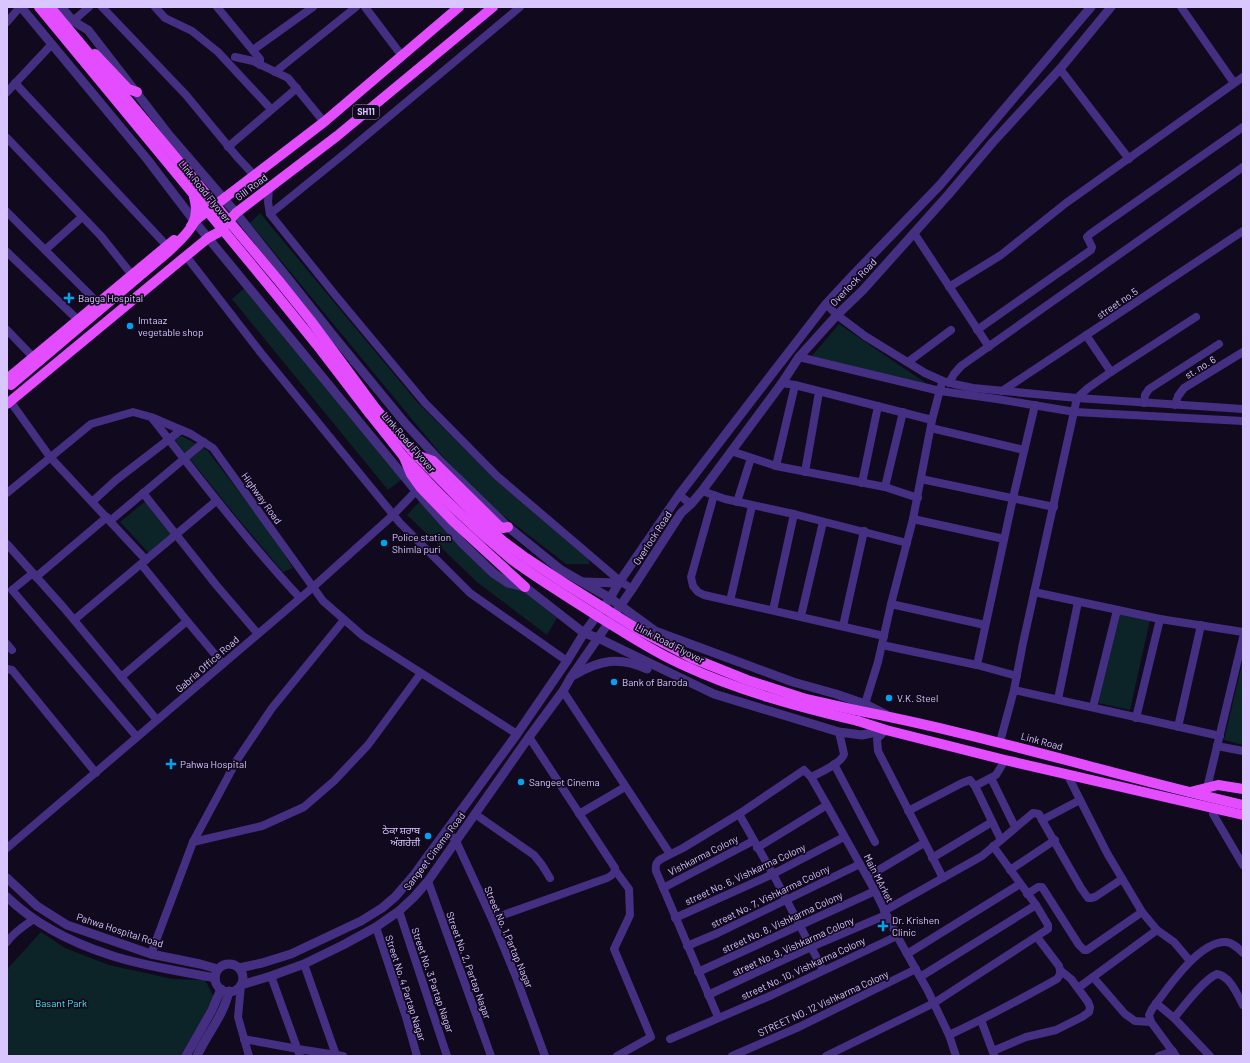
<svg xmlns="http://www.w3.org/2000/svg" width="1250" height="1063" font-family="Barlow,'Noto Sans Gurmukhi',sans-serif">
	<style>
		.green { fill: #0c2328 }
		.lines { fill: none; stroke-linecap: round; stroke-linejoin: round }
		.minor { stroke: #452f82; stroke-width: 8 }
		.tertiary { stroke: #452f82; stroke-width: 9 }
		.primary { stroke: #e44dff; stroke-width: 10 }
		.primary-bridge { stroke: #e44dff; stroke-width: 10 }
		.poi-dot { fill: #00a3f1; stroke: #11091d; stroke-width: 1.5 }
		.labels { text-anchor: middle; stroke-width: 3.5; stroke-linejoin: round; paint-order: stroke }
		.shield { fill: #11091d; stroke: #9d8dbb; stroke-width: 1 }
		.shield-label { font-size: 9px; font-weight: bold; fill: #d9c6ff }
		.street-label { font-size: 10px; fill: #d9c6ff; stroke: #11091d }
		.poi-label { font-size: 10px; fill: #d9c6ff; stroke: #11091d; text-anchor: start }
		.park-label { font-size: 10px; fill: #46ebe6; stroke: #11091d }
	</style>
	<rect width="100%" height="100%" fill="#11091d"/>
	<!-- green -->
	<g class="green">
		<polygon points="260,213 418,403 497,481 586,552 590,564 566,564 483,500 439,452 250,223"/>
		<polygon points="248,285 405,477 388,490 232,299"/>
		<polygon points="839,324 927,384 812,356"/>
		<polygon points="182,436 207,450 270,532 293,568 283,572 235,515 174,439"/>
		<polygon points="422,499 493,565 557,618 547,635 477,582 407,515"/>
		<polygon points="147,500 175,531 149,553 120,522"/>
		<polygon points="1113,612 1150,620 1130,710 1098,703"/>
		<polygon points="1243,660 1243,745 1224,740"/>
		<polygon points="41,932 65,948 109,965 173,979 205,980 214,997 181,1056 7,1056 7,972 9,967"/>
	</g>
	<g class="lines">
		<!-- minor -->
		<g class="minor">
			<polyline points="102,7 186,95 238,158 255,176"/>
			<polyline points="155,7 165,18 192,31 218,52 271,109"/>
			<polyline points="217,7 260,59 260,65"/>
			<polyline points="365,7 402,56"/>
			<polyline points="1181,7 1234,83"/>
			<polyline points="73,21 89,7"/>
			<polyline points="7,22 20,7"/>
			<polyline points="253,50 313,7"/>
			<polyline points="235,57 253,61 288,78 324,122"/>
			<polyline points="1060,69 1129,159"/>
			<polyline points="275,72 356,7"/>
			<polyline points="15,83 167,246"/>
			<polyline points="7,92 52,44"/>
			<polyline points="7,138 101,236 132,275"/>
			<polyline points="228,147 297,88"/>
			<polyline points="269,189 268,202 270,214 336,296 425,403 497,476 620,581 632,589"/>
			<polyline points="7,212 98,303"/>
			<polyline points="270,214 349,150 520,7"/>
			<polyline points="914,233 989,347"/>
			<polyline points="45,250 82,217"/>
			<polyline points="7,252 78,320"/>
			<polyline points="186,256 261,353 400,523 470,593 567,661"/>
			<polyline points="949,287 1001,255 1066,203 1243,77"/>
			<polyline points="826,304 837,315 865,336 925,373 943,381 954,384 973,388 1077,398 1243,409"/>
			<polyline points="7,330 33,357"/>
			<polyline points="977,330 1091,250 1092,247 1087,237 1090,234 1243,127"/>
			<polyline points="1086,335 1111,372"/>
			<polyline points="799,357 940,391 997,399 1075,412 1243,421"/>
			<polyline points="908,362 951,330"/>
			<polyline points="782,383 795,385 932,420"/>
			<polyline points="949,383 954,374 961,366 1243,167"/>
			<polyline points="1002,391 1243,231"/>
			<polyline points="10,401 50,457 146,560"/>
			<polyline points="1144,403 1145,395 1149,389 1219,344"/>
			<polyline points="1175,405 1178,396 1184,388 1243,352"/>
			<path d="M152,418C200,479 247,541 300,598"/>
			<polyline points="931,428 1024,450"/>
			<polyline points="731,451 776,466 885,487 918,498"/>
			<polyline points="776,466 795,385"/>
			<polyline points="805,472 819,392"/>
			<polyline points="921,479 1054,507"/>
			<polyline points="862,483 878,406"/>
			<polyline points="885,487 903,412"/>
			<polyline points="702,491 725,499 794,514 907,543"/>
			<polyline points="7,493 91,424 133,412 151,417 191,434 213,448 323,601 363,636 517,734"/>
			<polyline points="143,493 217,586 258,634"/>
			<polyline points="679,495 691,504"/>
			<polyline points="714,495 691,577 693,586 698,592 704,595 884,636"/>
			<polyline points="92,502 116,480 181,430"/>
			<polyline points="737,502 751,458"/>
			<polyline points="913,519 1004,539"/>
			<polyline points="110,521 204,442"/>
			<polyline points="7,544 64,608 157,720"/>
			<polyline points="141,564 187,621 223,664"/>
			<polyline points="33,573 12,590 137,737"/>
			<polyline points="36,577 107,517"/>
			<polyline points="1034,592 1160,619 1243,632"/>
			<polyline points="730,601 752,506"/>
			<polyline points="891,604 985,625"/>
			<polyline points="773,610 794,514"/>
			<polyline points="801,616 823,522"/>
			<polyline points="74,620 216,501"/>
			<polyline points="843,626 864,531"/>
			<polyline points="7,644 12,650"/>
			<polyline points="882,645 977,665 1017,676"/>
			<polyline points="977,665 1013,498 1035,405"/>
			<polyline points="7,669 12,670 96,773"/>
			<polyline points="121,677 187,621"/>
			<polyline points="1014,690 1220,736"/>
			<polyline points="563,691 670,854"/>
			<polyline points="1058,699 1078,602"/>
			<polyline points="865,704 878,662 891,604 913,519 932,420 941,386"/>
			<polyline points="1093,707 1117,610"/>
			<polyline points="1136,718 1160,619"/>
			<polyline points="1178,727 1201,625"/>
			<polyline points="886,730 877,739 878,751 943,878"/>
			<polyline points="1000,742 1014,690 1023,643 1077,398 1088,388 1108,374 1196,317"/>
			<polyline points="1217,746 1243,751"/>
			<polyline points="834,764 875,842"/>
			<polyline points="1067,774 1107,853 1142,912 1157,930 1174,942 1190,961"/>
			<path d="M811,777C819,773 842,763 844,754L839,732"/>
			<polyline points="991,778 1015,827"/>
			<polyline points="975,786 996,775 1005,760"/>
			<polyline points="1207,788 1243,638"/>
			<polyline points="908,811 962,783 970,780 975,786 1001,840"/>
			<polyline points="475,814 534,855 542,865 550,878"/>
			<polyline points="579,814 625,787"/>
			<polyline points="739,814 773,874 823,970"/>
			<polyline points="1213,814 1243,865"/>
			<polyline points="1042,820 1080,800"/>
			<polyline points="447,830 456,841 492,919 516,977 545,1056"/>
			<polyline points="193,842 262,826 304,807 334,781 368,745 421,673"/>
			<polyline points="7,848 312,588 392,516 416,491"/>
			<polyline points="757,848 827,805"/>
			<polyline points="932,858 992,822"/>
			<polyline points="615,870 629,889 630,915 614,949 651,1037 617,1056"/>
			<polyline points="1010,870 1055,840"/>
			<polyline points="867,877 924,843"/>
			<polyline points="428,881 491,1056"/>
			<polyline points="663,888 753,841"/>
			<polyline points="1027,894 1038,887 1042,887 1079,945 1084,950 1087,950 1142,912"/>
			<polyline points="399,911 447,1056"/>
			<polyline points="884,911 982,856 1033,813 1039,814 1042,820 1081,888 1088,898 1091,898 1095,897 1122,879"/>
			<polyline points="675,918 773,874 844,837"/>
			<path d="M492,919L607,878C611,876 616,873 615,868L529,737"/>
			<polyline points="376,927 406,1017 417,1056"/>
			<path d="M7,942C14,932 25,925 34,919"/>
			<polyline points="687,946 718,933 860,864"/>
			<polyline points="151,954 193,842 237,760 272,708 344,620"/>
			<polyline points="907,954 1020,884"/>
			<polyline points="304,964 336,1055"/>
			<polyline points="698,972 875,891"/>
			<polyline points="271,976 300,1056"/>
			<polyline points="920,977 1036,905"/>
			<polyline points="1093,977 1125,1014 1135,1021 1151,1022"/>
			<polyline points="241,985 238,1017 249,1056"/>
			<polyline points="1078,988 1157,930"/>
			<polyline points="708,995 811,947 886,915"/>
			<polyline points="1156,1003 1174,1018 1210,1056"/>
			<path d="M718,1017L656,871C655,865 656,862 661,859L683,848L739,814L804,770L811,777L827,805L875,891L897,936L928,991L949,1035L956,1056"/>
			<path d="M1174,1018C1184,1006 1203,980 1217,974C1230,976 1237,994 1243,1005"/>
			<polyline points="981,1020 994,1055"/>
			<path d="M949,1035C986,1018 1021,999 1057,979C1061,974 1061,972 1059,966L1037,937"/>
			<polyline points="244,1039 298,1049 343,1056"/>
			<polyline points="670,1039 772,995 897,936"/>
			<polyline points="993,1051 1026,1037 1056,1030 1082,1017 1089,1012 1090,1007 1088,1002 1071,979 1060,970"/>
			<polyline points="732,1056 799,1027 916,969"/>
			<polyline points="826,1056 934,1003 1048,929 1048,925 1036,905 993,846"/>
			<polyline points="1159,1056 1173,1051"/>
			<path d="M1176,1056L1151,1022L1149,1015L1152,1009C1167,989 1198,942 1225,942C1232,942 1238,948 1243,953"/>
		</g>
		<!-- tertiary -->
		<g class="tertiary">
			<polyline points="21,7 147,159 195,222 416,491 463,544 493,573 508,583 525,587 584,633 598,638 714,694 839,732 862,735 886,730"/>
			<polyline points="61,7 73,21 88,30 169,135 236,213 336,339 405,423 439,460 508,527 561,570 610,598 655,631 793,682 836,694 865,704 885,714"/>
			<polyline points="583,582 619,583"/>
			<path d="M574,675C600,660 619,656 647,669"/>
			<polyline points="7,878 37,906 67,925 151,954 200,964 218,969"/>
			<path d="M7,897C35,924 73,943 110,955C142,966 181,971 215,978"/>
			<circle cx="229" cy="978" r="14"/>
			<polyline points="239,968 262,963 291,954 361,921 382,908 395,897 414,875 517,734 567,661 584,633 610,598 620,581 679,495 768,379 826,304 852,276 940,185 1091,7"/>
			<polyline points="241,985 271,976 304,964 343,945 376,927 399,911 414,897 428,881 529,737 563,691 571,677 632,589 681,513 691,504 702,491 782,383 799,357 837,315 863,290 948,195 993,142 1060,69 1111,7"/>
			<polyline points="186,1056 212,1010 221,989"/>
			<path d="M197,1056C207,1034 224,1015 229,991"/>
		</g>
		<!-- primary -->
		<g class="primary">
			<polyline points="95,54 128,89 137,92"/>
			<polyline points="191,226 197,219 324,122 459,7"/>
			<polyline points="7,379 174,240"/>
			<polyline points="7,404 186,256 208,238 219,232 236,213 337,136 493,7"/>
			<polyline points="376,409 416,455 434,473"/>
			<polyline points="369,413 404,457 425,479"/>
			<polyline points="416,455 433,461 499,526 503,528 508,527"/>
			<polyline points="404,457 411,474 421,488 453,521 525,587"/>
			<path d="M855,710C986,735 1113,775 1243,805"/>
			<polyline points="858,721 886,730 1005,760 1243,815"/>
			<polyline points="1190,792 1218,785 1243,789"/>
		</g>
		<!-- primary-bridge -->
		<g class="primary-bridge">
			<polyline points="39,7 275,293 317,345 369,413"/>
			<polyline points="50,7 279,281 311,321 376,409"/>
			<path d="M11,385L168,252C185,235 202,224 194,197"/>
			<polyline points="434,473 483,523 503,541 526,558 564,583 639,630 692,658 747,680 806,699 855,710"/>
			<path d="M425,479C452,507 481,534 511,559C539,580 570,598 599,617C627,634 653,652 683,665C739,691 799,707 858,721"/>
		</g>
	</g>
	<!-- markers -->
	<g class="poi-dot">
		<path d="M67 292h4v4h4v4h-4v4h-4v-4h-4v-4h4z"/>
		<circle cx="130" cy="326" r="4"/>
		<circle cx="384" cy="543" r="4"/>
		<circle cx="614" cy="682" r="4"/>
		<circle cx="889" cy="698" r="4"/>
		<path d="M169 758h4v4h4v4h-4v4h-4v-4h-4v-4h4z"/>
		<circle cx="521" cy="782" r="4"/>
		<circle cx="428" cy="836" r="4"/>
		<path d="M881 920h4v4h4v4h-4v4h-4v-4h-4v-4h4z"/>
	</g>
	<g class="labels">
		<!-- shield labels -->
		<rect class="shield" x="353" y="105" width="26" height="14" rx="3"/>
		<g class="shield-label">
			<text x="366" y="115">SH11</text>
		</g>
		<!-- street labels -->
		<g class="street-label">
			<text transform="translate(251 187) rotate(-37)" y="4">Gill Road</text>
			<text transform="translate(205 191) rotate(51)" y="4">Link Road Flyover</text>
			<text transform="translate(853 282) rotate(-46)" y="4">Overlock Road</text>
			<text transform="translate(1117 303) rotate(-34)" y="4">street no.5</text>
			<text transform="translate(1200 367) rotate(-31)" y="4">st. no. 6</text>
			<text transform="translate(409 442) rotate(49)" y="4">Link Road Flyover</text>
			<text transform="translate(262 498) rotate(54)" y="4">Highway Road</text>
			<text transform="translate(652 538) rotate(-57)" y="4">Overlock Road</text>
			<text transform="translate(670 643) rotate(27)" y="4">Link Road Flyover</text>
			<text transform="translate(207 664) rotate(-41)" y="4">Gabria Office Road</text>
			<text transform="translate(1042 741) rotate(15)" y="4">Link Road</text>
			<text transform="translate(434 851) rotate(-53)" y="4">Sangeet Cinema Road</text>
			<text transform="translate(703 855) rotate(-27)" y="4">Vishkarma Colony</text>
			<text transform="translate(745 874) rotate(-25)" y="4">street No. 6, Vishkarma Colony</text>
			<text transform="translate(879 878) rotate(63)" y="4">Main MArket</text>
			<text transform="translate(770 896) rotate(-26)" y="4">street No. 7, Vishkarma Colony</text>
			<text transform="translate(782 922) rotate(-25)" y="4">street No. 8, Vishkarma Colony</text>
			<text transform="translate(120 930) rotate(18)" y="4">Pahwa Hospital Road</text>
			<text transform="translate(509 937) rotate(67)" y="4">Street No. 1,Partap Nagar</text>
			<text transform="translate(793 946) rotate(-24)" y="4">street No. 9, Vishkarma Colony</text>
			<text transform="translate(469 965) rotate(70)" y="4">Street No. 2, Partap Nagar</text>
			<text transform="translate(803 968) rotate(-25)" y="4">street No. 10, Vishkarma Colony</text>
			<text transform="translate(433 980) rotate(71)" y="4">Street No. 3 Partap Nagar</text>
			<text transform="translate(406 988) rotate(72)" y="4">Street No. 4 Partap Nagar</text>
			<text transform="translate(823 1003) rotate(-25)" y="4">STREET NO. 12 Vishkarma Colony</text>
		</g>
		<!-- poi labels -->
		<g class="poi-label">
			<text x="78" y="302">Bagga Hospital</text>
			<text x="138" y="324">Imtaaz<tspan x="138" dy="12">vegetable shop</tspan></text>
			<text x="392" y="541">Police station<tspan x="392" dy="12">Shimla puri</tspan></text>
			<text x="622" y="686">Bank of Baroda</text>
			<text x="897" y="702">V.K. Steel</text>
			<text x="180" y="768">Pahwa Hospital</text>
			<text x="529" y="786">Sangeet Cinema</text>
			<text x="420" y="834" text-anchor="end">ਠੇਕਾ ਸ਼ਰਾਬ<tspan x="420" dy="12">ਅੰਗਰੇਜ਼ੀ</tspan></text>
			<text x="892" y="924">Dr. Krishen<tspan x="892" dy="12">Clinic</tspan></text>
		</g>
		<!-- park labels -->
		<g class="park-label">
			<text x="61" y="1007">Basant Park</text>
		</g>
	</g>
	<!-- border -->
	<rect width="1250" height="1063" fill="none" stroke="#d9c6ff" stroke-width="16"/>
</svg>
